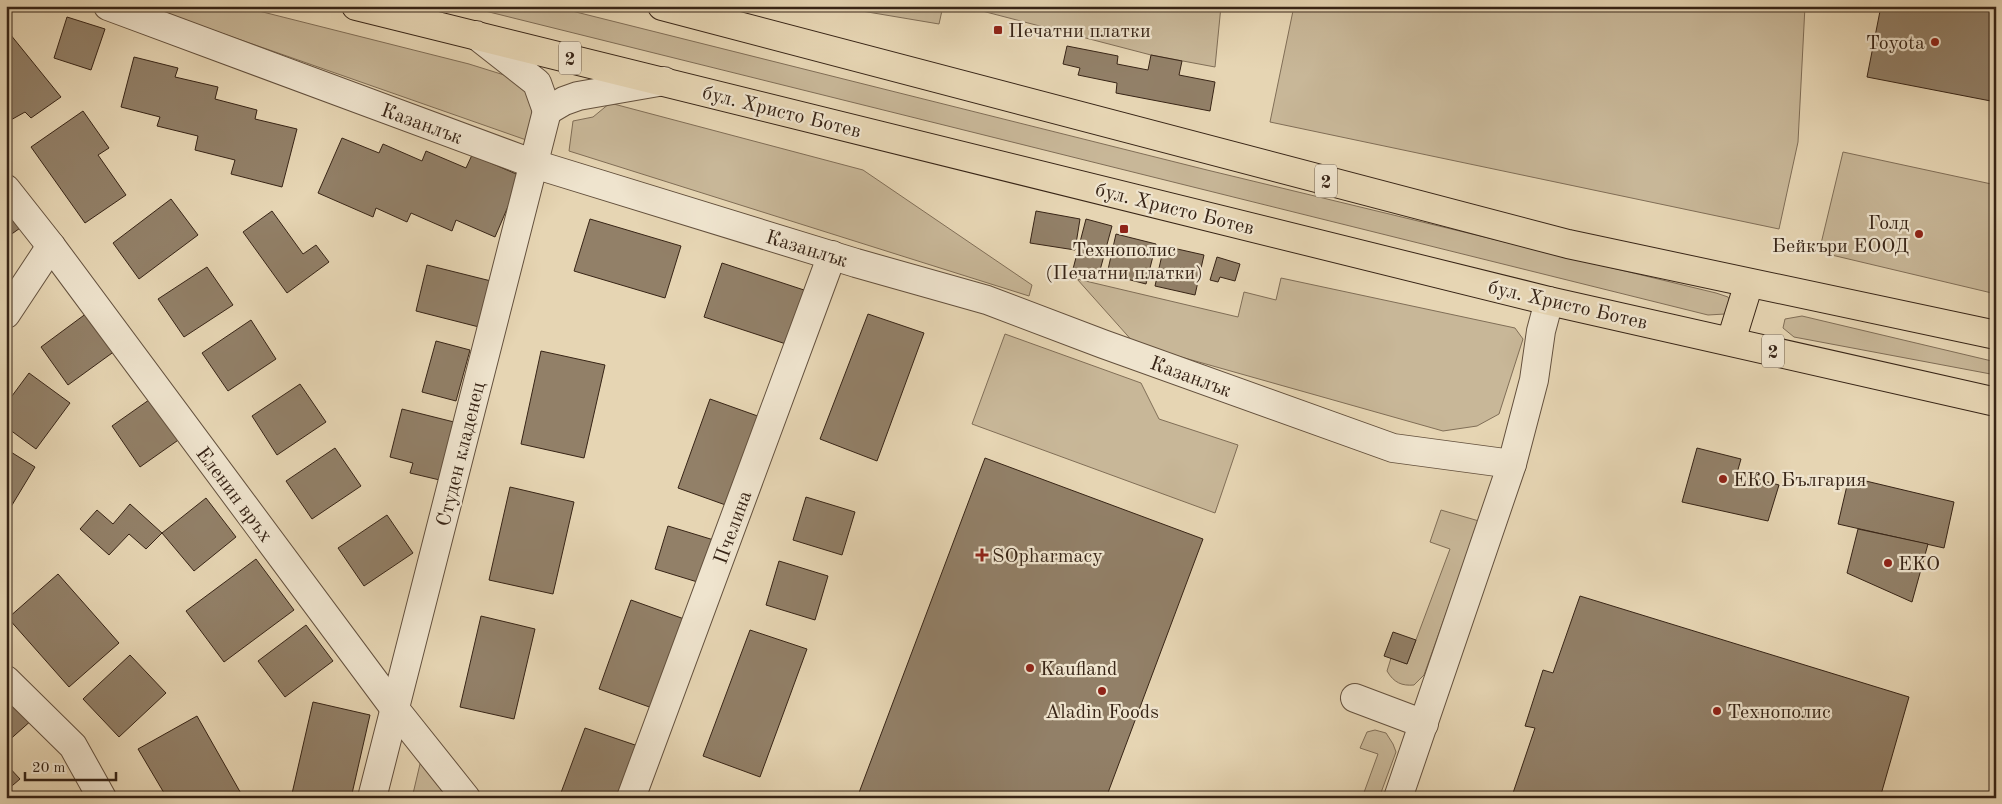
<svg xmlns="http://www.w3.org/2000/svg" width="2002" height="804" font-family="'Old Standard TT',serif">
	<style>
		.green { fill: #c8b798; stroke: #806e57 }
		.building { fill: #928068; stroke: #372416 }
		.lines { fill: none; stroke-linecap: round; stroke-linejoin: round }
		.street-casing { stroke: #63503d; stroke-width: 30 }
		.highway-casing { stroke: #372416; stroke-width: 30 }
		.street { stroke: #efe4ce; stroke-width: 28 }
		.highway { stroke: #e6d5b3; stroke-width: 28 }
		.poi-dot { fill: #8f2418; stroke: #efe4ce; stroke-width: 2 }
		.labels { text-anchor: middle; stroke-width: 4.5; stroke-linejoin: round; paint-order: stroke }
		.shield { fill: #efe4ce; stroke: #6e5e4d; stroke-width: 1 }
		.shield-label { font-size: 19px; font-weight: bold; fill: #372416 }
		.poi-label { font-size: 20px; fill: #372416; stroke: #efe4ce; text-anchor: start }
		.street-label { font-size: 20px; fill: #372416; stroke: #efe4ce }
	</style>
	<rect width="100%" height="100%" fill="#e6d5b3"/>
	<filter id="stains"><feTurbulence type="fractalNoise" baseFrequency=".004" numOctaves="4"/><feColorMatrix values="0 0 0 0 .2 0 0 0 0 .09 0 0 0 0 .02 0 0 0 .5 -.17"/></filter>
	<radialGradient id="worn" r=".72"><stop offset=".6" stop-color="#630" stop-opacity="0"/><stop offset="1" stop-color="#630" stop-opacity=".3"/></radialGradient>
	<!-- green -->
	<g class="green">
		<polygon points="144,6 239,6 469,64 517,79 541,106 532,142"/>
		<polygon points="465,6 552,6 1207,170 1716,293 1728,297 1731,303 1730,309 1725,314 1708,315"/>
		<polygon points="832,6 943,6 939,24"/>
		<polygon points="963,6 1221,6 1215,67 1151,55"/>
		<polygon points="1294,6 1805,6 1798,142 1779,229 1270,122"/>
		<polygon points="610,103 863,170 1032,285 1029,296 569,151 573,121 593,117"/>
		<polygon points="1843,152 1996,185 1996,294 1819,252"/>
		<polygon points="1281,278 1515,328 1523,339 1499,414 1477,426 1443,431 1135,344 1077,279 1238,317 1244,292 1276,300"/>
		<polygon points="1802,316 1996,362 1996,375 1794,337 1783,328 1785,319"/>
		<polygon points="1005,334 1141,383 1159,419 1238,445 1215,513 972,424"/>
		<path d="M1441,510L1479,521L1424,675L1414,685C1402,686 1394,683 1387,671L1391,658L1407,664L1450,549L1430,542Z"/>
		<polygon points="1375,730 1386,733 1393,744 1396,752 1379,798 1362,798 1378,754 1360,748 1367,732"/>
		<polygon points="420,764 440,772 458,798 412,798"/>
	</g>
	<!-- building -->
	<g class="building">
		<polygon points="1881,6 1996,6 1996,102 1867,77"/>
		<polygon points="67,17 105,29 91,70 54,58"/>
		<polygon points="10,34 61,97 31,118 25,112 9,121 6,117 6,36"/>
		<polygon points="1067,46 1118,56 1117,64 1148,70 1151,55 1182,61 1179,75 1215,82 1210,111 1116,93 1117,83 1078,75 1080,68 1063,64"/>
		<polygon points="134,57 178,68 175,77 218,87 215,99 257,110 255,119 297,129 282,187 231,174 235,160 195,150 198,136 157,126 160,117 121,107"/>
		<polygon points="83,111 109,148 98,155 126,195 85,223 31,147"/>
		<polygon points="342,138 379,153 383,144 422,161 426,151 466,168 472,155 521,176 495,237 456,220 452,231 411,213 407,222 376,208 373,217 318,193"/>
		<polygon points="171,199 198,235 139,279 113,243"/>
		<polygon points="6,202 23,226 6,238"/>
		<polygon points="272,211 303,254 316,245 329,262 287,293 243,232"/>
		<polygon points="1036,211 1080,219 1075,250 1030,243"/>
		<polygon points="590,219 681,246 665,298 574,271"/>
		<polygon points="1086,219 1112,226 1099,274 1073,269"/>
		<polygon points="1116,234 1156,244 1146,284 1107,274"/>
		<polygon points="1164,246 1204,255 1195,295 1155,286"/>
		<polygon points="1217,257 1240,264 1235,281 1220,277 1218,282 1210,280"/>
		<polygon points="722,263 807,291 789,345 704,317"/>
		<polygon points="427,265 491,281 479,327 416,311"/>
		<polygon points="207,267 233,305 184,337 158,299"/>
		<polygon points="91,310 119,348 68,385 41,347"/>
		<polygon points="868,314 924,333 877,461 820,439"/>
		<polygon points="251,320 276,359 228,391 202,353"/>
		<polygon points="436,341 470,350 456,401 422,392"/>
		<polygon points="541,351 605,365 584,458 521,444"/>
		<polygon points="29,373 70,403 36,449 6,427 6,404"/>
		<polygon points="300,384 326,422 277,455 252,416"/>
		<polygon points="156,395 184,436 140,467 112,426"/>
		<polygon points="710,399 766,419 734,508 678,488"/>
		<polygon points="402,409 458,423 444,481 410,473 413,463 390,457"/>
		<polygon points="335,448 361,486 312,519 286,481"/>
		<polygon points="1697,448 1741,459 1737,473 1779,485 1768,521 1682,502"/>
		<polygon points="6,449 35,467 9,510 6,508"/>
		<polygon points="985,458 1203,539 1106,798 857,798"/>
		<polygon points="1849,477 1954,502 1944,548 1838,524"/>
		<polygon points="510,487 574,502 553,594 489,580"/>
		<polygon points="806,497 855,512 842,555 793,540"/>
		<polygon points="206,498 236,537 194,571 162,533"/>
		<polygon points="130,504 162,533 146,549 129,534 109,555 80,529 97,510 113,524"/>
		<polygon points="387,515 413,553 364,586 338,548"/>
		<polygon points="668,526 717,541 704,584 655,569"/>
		<polygon points="1858,529 1928,544 1912,602 1847,573"/>
		<polygon points="256,559 294,610 224,662 186,611"/>
		<polygon points="779,561 828,576 815,620 766,605"/>
		<polygon points="58,574 119,643 69,687 8,618"/>
		<polygon points="1580,596 1909,697 1880,798 1518,798 1512,796 1535,728 1525,726 1543,670 1553,673"/>
		<polygon points="631,600 687,620 655,709 599,689"/>
		<polygon points="481,616 535,629 514,719 460,707"/>
		<polygon points="306,625 333,661 285,697 258,661"/>
		<polygon points="750,630 807,649 760,777 703,756"/>
		<polygon points="1393,632 1416,640 1407,664 1384,656"/>
		<polygon points="130,655 166,693 119,737 83,699"/>
		<polygon points="16,700 33,719 6,743 6,709"/>
		<polygon points="313,702 370,715 351,798 291,798"/>
		<polygon points="197,716 243,797 241,798 167,798 138,749"/>
		<polygon points="585,728 641,747 623,798 559,798"/>
		<polygon points="6,764 20,779 6,791"/>
	</g>
	<g class="lines">
		<!-- street casing -->
		<g class="street-casing">
			<g id="street">
				<polyline points="108,6 534,164 856,263 987,300 1103,344 1393,448 1512,464"/>
				<polyline points="476,35 537,83 547,111"/>
				<polyline points="547,111 564,101 578,96 664,81"/>
				<polyline points="6,189 51,246 395,709 466,798"/>
				<polyline points="6,314 51,246"/>
				<polyline points="6,680 73,746 102,798"/>
				<polyline points="1355,698 1424,724"/>
				<polyline points="372,798 547,111"/>
				<polyline points="631,798 832,255"/>
				<polyline points="1398,798 1512,464 1534,380 1541,331 1549,301"/>
			</g>
		</g>
		<!-- highway casing -->
		<g class="highway-casing">
			<g id="highway">
				<polyline points="356,6 1549,301 1996,402"/>
				<polyline points="662,6 1568,244 1996,335"/>
				<polyline points="1731,341 1749,283"/>
			</g>
		</g>
		<!-- street -->
		<use href="#street" class="street"/>
		<!-- highway -->
		<use href="#highway" class="highway"/>
	</g>
	<!-- markers -->
	<g class="poi-dot">
		<rect x="993" y="25" width="10" height="10" rx="2.5"/>
		<circle cx="1935" cy="42" r="5"/>
		<rect x="1119" y="224" width="10" height="10" rx="2.5"/>
		<circle cx="1919" cy="234" r="5"/>
		<circle cx="1723" cy="479" r="5"/>
		<path d="M979.5 547.5h5v5h5v5h-5v5h-5v-5h-5v-5h5z"/>
		<circle cx="1888" cy="563" r="5"/>
		<circle cx="1030" cy="668" r="5"/>
		<circle cx="1102" cy="691" r="5"/>
		<circle cx="1717" cy="711" r="5"/>
	</g>
	<g class="labels">
		<!-- shield labels -->
		<g class="shield">
			<rect x="559" y="41.5" width="22" height="33" rx="4"/>
			<rect x="1315" y="164.5" width="22" height="33" rx="4"/>
			<rect x="1762" y="334.5" width="22" height="33" rx="4"/>
		</g>
		<g class="shield-label">
			<text x="570" y="65">2</text>
			<text x="1326" y="188">2</text>
			<text x="1773" y="358">2</text>
		</g>
		<!-- poi labels -->
		<g class="poi-label">
			<text x="1008" y="37">Печатни платки</text>
			<text x="1925" y="49" text-anchor="end">Toyota</text>
			<text x="1909" y="229" text-anchor="end">Голд<tspan x="1909" dy="23">Бейкъри ЕООД</tspan></text>
			<text x="1124" y="256" text-anchor="middle">Технополис<tspan x="1124" dy="23">(Печатни платки)</tspan></text>
			<text x="1733" y="486">ЕКО България</text>
			<text x="992" y="562">SOpharmacy</text>
			<text x="1898" y="570">EKO</text>
			<text x="1040" y="675">Kaufland</text>
			<text x="1102" y="718" text-anchor="middle">Aladin Foods</text>
			<text x="1727" y="718">Технополис</text>
		</g>
		<!-- street labels -->
		<g class="street-label">
			<text transform="translate(782 111) rotate(14)" y="7">бул. Христо Ботев</text>
			<text transform="translate(422 123) rotate(20)" y="7">Казанлък</text>
			<text transform="translate(1175 208) rotate(14)" y="7">бул. Христо Ботев</text>
			<text transform="translate(807 248) rotate(17)" y="7">Казанлък</text>
			<text transform="translate(1568 304) rotate(13)" y="7">бул. Христо Ботев</text>
			<text transform="translate(1191 376) rotate(20)" y="7">Казанлък</text>
			<text transform="translate(460 454) rotate(-76)" y="7">Студен кладенец</text>
			<text transform="translate(235 494) rotate(53)" y="7">Еленин връх</text>
			<text transform="translate(732 527) rotate(-70)" y="7">Пчелина</text>
		</g>
	</g>
	<!-- margin -->
	<rect width="2002" height="804" fill="none" stroke="#e6d5b3" stroke-width="25"/>
	<rect x="8" y="8" width="1987" height="789" fill="none" stroke="#372416" stroke-width="2.5"/>
	<rect x="12" y="12" width="1977" height="779" fill="none" stroke="#372416"/>
	<!-- scale -->
	<path d="M25 772v8h91v-8" fill="none" stroke="#372416" stroke-width="2.5"/>
	<text x="32" y="772" font-size="15" fill="#372416" stroke="#efe4ce" stroke-width="4" paint-order="stroke">20 m</text>
	<rect width="100%" height="100%" filter="url(#stains)"/>
	<rect width="100%" height="100%" fill="url(#worn)"/>
</svg>
